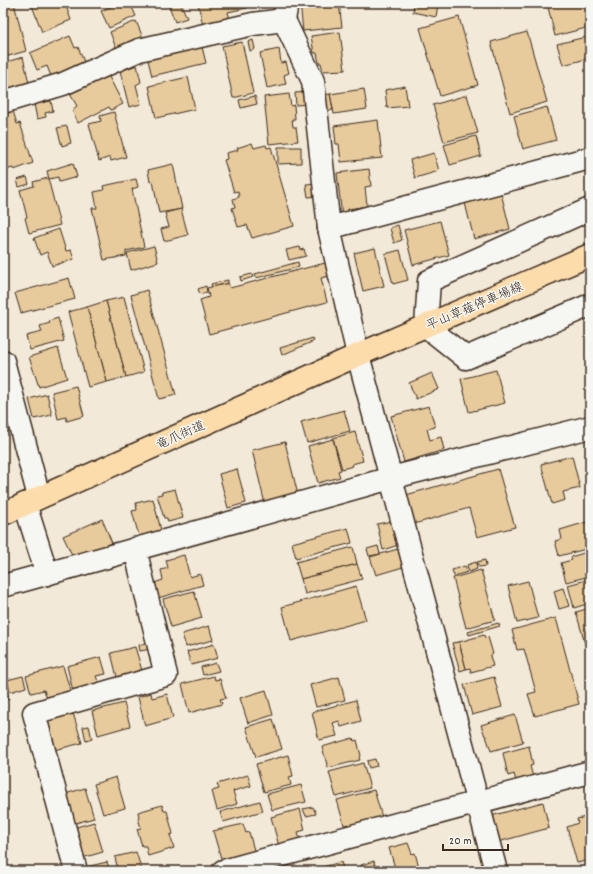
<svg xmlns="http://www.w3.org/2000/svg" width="593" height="874" font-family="Dekko,'Klee One',sans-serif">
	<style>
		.building { fill: #e8cb9c; stroke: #3b2a1e }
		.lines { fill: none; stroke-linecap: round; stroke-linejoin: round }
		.minor-casing { stroke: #3b2a1e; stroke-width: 25 }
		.major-casing { stroke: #3b2a1e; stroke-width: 25 }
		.minor { stroke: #f6f6f2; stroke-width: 22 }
		.major { stroke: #fddcac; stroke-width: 22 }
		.labels { text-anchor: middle; stroke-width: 3; stroke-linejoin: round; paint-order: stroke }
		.street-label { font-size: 13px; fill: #3b2a1e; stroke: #f6f6f2 }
	</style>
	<rect width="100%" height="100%" fill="#f2e9d8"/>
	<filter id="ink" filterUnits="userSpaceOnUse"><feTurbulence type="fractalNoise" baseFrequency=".025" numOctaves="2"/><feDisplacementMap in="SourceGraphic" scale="8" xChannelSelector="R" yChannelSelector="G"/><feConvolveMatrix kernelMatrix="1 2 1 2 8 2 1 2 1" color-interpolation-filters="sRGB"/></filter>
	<g filter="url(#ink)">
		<!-- building -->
		<g class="building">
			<polygon points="3,3 14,3 26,51 5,57 3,52"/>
			<polygon points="31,3 65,3 71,20 42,32"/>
			<polygon points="119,3 130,3 136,16 109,28 101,11"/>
			<polygon points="168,3 184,3 181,4 187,18 175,22"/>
			<polygon points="198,3 246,3 247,8 228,12 230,20 203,26"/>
			<polygon points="300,3 339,3 342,27 303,31"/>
			<polygon points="414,3 438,4 436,17 413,12"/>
			<polygon points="547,3 585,3 590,27 555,36"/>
			<polygon points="459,17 478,85 440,96 420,28"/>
			<polygon points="136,21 143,38 116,48 110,32"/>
			<polygon points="340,32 345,70 323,71 321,63 319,63 317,53 314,53 311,36"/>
			<polygon points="527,32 547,102 510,113 491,42"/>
			<polygon points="70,36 75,48 78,47 84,62 72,67 73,70 52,79 47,66 37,70 30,53"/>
			<polygon points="590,36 590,58 563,65 557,44"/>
			<polygon points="253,40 255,49 250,51 248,42"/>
			<polygon points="242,42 253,93 233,98 222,46"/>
			<polygon points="202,47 206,63 152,76 148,60"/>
			<polygon points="279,49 281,63 286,62 289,73 284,75 286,84 267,88 260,53"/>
			<polygon points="23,57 29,83 3,90 3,63"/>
			<polygon points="137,65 141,82 136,85 141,104 129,107 120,71"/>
			<polygon points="108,75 123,104 111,110 109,107 78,123 72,110 77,106 70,94"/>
			<polygon points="188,77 195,109 156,118 149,86"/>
			<polygon points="405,86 408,106 387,108 385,90"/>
			<polygon points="364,89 367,109 334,114 330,94"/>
			<polygon points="308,92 309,104 296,105 295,93"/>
			<polygon points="289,94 291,106 294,105 295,119 292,119 293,127 296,127 298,141 269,144 264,97"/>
			<polygon points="330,94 333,110 326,111 323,95"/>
			<polygon points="467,95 478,133 444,142 433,105"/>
			<polygon points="255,96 257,104 241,108 239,100"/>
			<polygon points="51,101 53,111 45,113 46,117 37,119 34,104"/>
			<polygon points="547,107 556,140 523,149 514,116"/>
			<polygon points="13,111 17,124 20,123 33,163 14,170 13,168 5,170 3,162 3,114"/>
			<polygon points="114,112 126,157 111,161 110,157 99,161 89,124 101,121 100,116"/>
			<polygon points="378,120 382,158 341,162 339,144 336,144 334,126"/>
			<polygon points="67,126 71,143 62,146 57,128"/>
			<polygon points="476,136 481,156 450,165 444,145"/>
			<polygon points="252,143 254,148 266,145 267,148 271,147 294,226 252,238 247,225 238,227 232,208 235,207 233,199 239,197 238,191 234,192 224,160 227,159 226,153 238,150 237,148"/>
			<polygon points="278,147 301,147 301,163 278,164"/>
			<polygon points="434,153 439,171 415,178 410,160"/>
			<polygon points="73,163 77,177 59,182 58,177 49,179 47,171"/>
			<polygon points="173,164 182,209 159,213 153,181 150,182 148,170"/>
			<polygon points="369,169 371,186 365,187 367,206 348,209 349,216 342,217 337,173"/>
			<polygon points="27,177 29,184 19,187 17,180"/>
			<polygon points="48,178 60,225 29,233 25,218 27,217 20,190 34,186 33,182"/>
			<polygon points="136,179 138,187 132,189 144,247 126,251 126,256 104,260 92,208 97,208 94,192 104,190 103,186"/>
			<polygon points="317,183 319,196 308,197 306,184"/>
			<polygon points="501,193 510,229 474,239 465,203"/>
			<polygon points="181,209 188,235 164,241 161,229 169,227 165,213"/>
			<polygon points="440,221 449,255 413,265 404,230"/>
			<polygon points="398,225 402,240 394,243 390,228"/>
			<polygon points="59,229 66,251 71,250 74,259 52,266 47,252 40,255 34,238"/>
			<polygon points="154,246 158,262 131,270 127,253"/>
			<polygon points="300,247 301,250 304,249 306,256 289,260 286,250"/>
			<polygon points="375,248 384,286 363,291 354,253"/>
			<polygon points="400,250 408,280 393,284 385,254"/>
			<polygon points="298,262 299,267 256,278 255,274"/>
			<polygon points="325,263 329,276 321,278 327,302 209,334 200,300 209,297 207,288 228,283 230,288"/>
			<polygon points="252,274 253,277 241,281 240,277"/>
			<polygon points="69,278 75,299 21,313 15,293"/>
			<polygon points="228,280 228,283 212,287 211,284"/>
			<polygon points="206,286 207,292 200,294 198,289"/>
			<polygon points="147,290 176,395 159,399 131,295"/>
			<polygon points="124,297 144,372 126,377 106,301"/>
			<polygon points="106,301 126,377 107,382 87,307"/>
			<polygon points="87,307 107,382 88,387 68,312"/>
			<polygon points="58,318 64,341 30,350 26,336 42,332 40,326 50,323 49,321"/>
			<polygon points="313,338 314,341 282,355 280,348"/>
			<polygon points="58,348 67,378 39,387 29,357"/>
			<polygon points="496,370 505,403 469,412 461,379"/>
			<polygon points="432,373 439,389 416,399 409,383"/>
			<polygon points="76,386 84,416 67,421 66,417 58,419 52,392"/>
			<polygon points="47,394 52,415 34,419 29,399"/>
			<polygon points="429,406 435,427 427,429 430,440 441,437 444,450 404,462 391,416"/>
			<polygon points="344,410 350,431 307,443 301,422"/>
			<polygon points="355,432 363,461 352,464 353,466 342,469 333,438"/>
			<polygon points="333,439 341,470 338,471 340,477 318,483 308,446"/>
			<polygon points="285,442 298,495 265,504 252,450"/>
			<polygon points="572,456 580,488 563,492 565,500 552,504 541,464"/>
			<polygon points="237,469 246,503 228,508 219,474"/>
			<polygon points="498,469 515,527 477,537 469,508 414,524 406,495"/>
			<polygon points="175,489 183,518 168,522 167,518 164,518 157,495 162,494 162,492"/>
			<polygon points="153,499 162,534 140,540 132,511 137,510 136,503"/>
			<polygon points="102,519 112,543 74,559 63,536"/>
			<polygon points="392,521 398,545 383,550 377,524"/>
			<polygon points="590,521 590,548 559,556 555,541 562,539 560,530"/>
			<polygon points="348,528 352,543 296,558 292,543"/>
			<polygon points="378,546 380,554 369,556 367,549"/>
			<polygon points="353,547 357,564 301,579 296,562"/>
			<polygon points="398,549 403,567 376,575 370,557"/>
			<polygon points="590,551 590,576 566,582 561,563 572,560 571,557"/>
			<polygon points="184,555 190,577 200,574 203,585 158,598 154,583 163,580 161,570 168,568 166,560"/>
			<polygon points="485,560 486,566 479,567 477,562"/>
			<polygon points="476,562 477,569 469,572 467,565"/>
			<polygon points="357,564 362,579 305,594 301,579"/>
			<polygon points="465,566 467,572 454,576 452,570"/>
			<polygon points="481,570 495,620 466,628 453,578"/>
			<polygon points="590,579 590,603 574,608 568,585"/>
			<polygon points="528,581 538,618 517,623 508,586"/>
			<polygon points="356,586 366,620 291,641 282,607"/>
			<polygon points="563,588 569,606 559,609 554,591"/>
			<polygon points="194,591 202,618 171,627 163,599"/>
			<polygon points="590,608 590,658 589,658 576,612"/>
			<polygon points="556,618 579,704 535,716 528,694 536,692 524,649 517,650 512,630"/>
			<polygon points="498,623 500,626 469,635 468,632"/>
			<polygon points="209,626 213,640 186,647 182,634"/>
			<polygon points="484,635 485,638 488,637 493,654 490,656 493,666 471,672 470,668 466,669 459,642"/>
			<polygon points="149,642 151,649 140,651 139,645"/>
			<polygon points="459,642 466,669 460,671 452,643"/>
			<polygon points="214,644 218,658 191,665 187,652"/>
			<polygon points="135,647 143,674 118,681 111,653"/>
			<polygon points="101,657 106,674 96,676 99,684 73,691 67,666"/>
			<polygon points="216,663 219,671 203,675 201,667"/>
			<polygon points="63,666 71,693 47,699 44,690 31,693 26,676"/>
			<polygon points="23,676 26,687 10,692 7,680"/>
			<polygon points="214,676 215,680 220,679 226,698 220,699 222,704 189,713 182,684"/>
			<polygon points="339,677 345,700 316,707 310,685"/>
			<polygon points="494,677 502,707 472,715 464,685"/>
			<polygon points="3,681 4,681 9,699 3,701"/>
			<polygon points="266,690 273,715 248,723 240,698"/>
			<polygon points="151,693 152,698 167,694 173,718 145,726 138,697"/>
			<polygon points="356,700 361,721 341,727 339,721 333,723 337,736 319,740 312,712"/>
			<polygon points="124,703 130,726 98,735 92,711"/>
			<polygon points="73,713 82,743 54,750 46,724 48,720"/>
			<polygon points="515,715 523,742 491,751 486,736 485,736 481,725"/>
			<polygon points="273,719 282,749 256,757 246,727"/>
			<polygon points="89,726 92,739 86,741 83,727"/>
			<polygon points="353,738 354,741 357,740 361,756 359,757 360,760 328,768 322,747"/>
			<polygon points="529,746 533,765 530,766 533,777 516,781 514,774 508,776 503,753"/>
			<polygon points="288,755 293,776 289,777 291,785 264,792 256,764"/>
			<polygon points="375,759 377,766 369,768 367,761"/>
			<polygon points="363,763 370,788 336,797 329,772"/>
			<polygon points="248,775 251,786 233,791 237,804 217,810 212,791 219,789 217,784"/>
			<polygon points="116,777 125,808 103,814 94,784"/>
			<polygon points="301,785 306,802 272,810 267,794"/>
			<polygon points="85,788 94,818 72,824 65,794"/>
			<polygon points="374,790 382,817 350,829 349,824 344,825 337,800"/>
			<polygon points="260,801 263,811 223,822 220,812"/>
			<polygon points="543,802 549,828 498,842 491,816"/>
			<polygon points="162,805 164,811 167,811 173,834 170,835 174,848 148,856 146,846 142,846 137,829 141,828 138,818 139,817 138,812"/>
			<polygon points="313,807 316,814 306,816 303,809"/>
			<polygon points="300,809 305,830 298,832 300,841 279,846 271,817"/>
			<polygon points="590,816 590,860 577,863 567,827 578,823 577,819"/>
			<polygon points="94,822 103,852 82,858 73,828"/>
			<polygon points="243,824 246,833 249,832 255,854 222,862 213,831"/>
			<polygon points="408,843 412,854 415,853 420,871 396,871 389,848"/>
			<polygon points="136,852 142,871 118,871 115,857"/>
			<polygon points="374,861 376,871 362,871 361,865"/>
			<polygon points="107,862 110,871 87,871 86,867"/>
			<polygon points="341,862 344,871 308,871"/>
			<polygon points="590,866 590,871 577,871 576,870"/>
		</g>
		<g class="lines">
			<!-- minor casing -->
			<g class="minor-casing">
				<g id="minor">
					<polyline points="287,3 284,20 313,81 329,228 358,355 496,871"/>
					<polyline points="3,102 63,84 139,50 253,24 284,20"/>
					<polyline points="590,209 429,281 426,326 466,358 590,305"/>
					<polyline points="329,228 590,158"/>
					<polyline points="3,361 39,497"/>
					<polyline points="25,504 47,574"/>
					<polyline points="3,586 391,478 590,427"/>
					<polyline points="76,871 34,713 166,675 135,549"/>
					<polyline points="223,871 590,772"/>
				</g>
			</g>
			<!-- major casing -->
			<g class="major-casing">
				<polyline id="major" points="3,514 358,355 590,255"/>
			</g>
			<!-- minor -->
			<use href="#minor" class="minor"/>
			<!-- major -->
			<use href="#major" class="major"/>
		</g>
	</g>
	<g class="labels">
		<!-- street labels -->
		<g class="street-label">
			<text transform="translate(474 305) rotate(-23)" y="5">平山草薙停車場線</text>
			<text transform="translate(180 434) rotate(-24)" y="5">竜爪街道</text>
		</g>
	</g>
	<!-- margin -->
	<rect width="593" height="874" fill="none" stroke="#f6f6f2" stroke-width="16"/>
	<rect x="8" y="8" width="577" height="858" fill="none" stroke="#3b2a1e" stroke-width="1.5" filter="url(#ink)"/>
	<!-- scale -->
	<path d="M443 844v6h65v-6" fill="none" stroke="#3b2a1e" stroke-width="2"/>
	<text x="449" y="844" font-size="12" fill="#3b2a1e" stroke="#f6f6f2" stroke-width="3" paint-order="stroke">20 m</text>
</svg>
